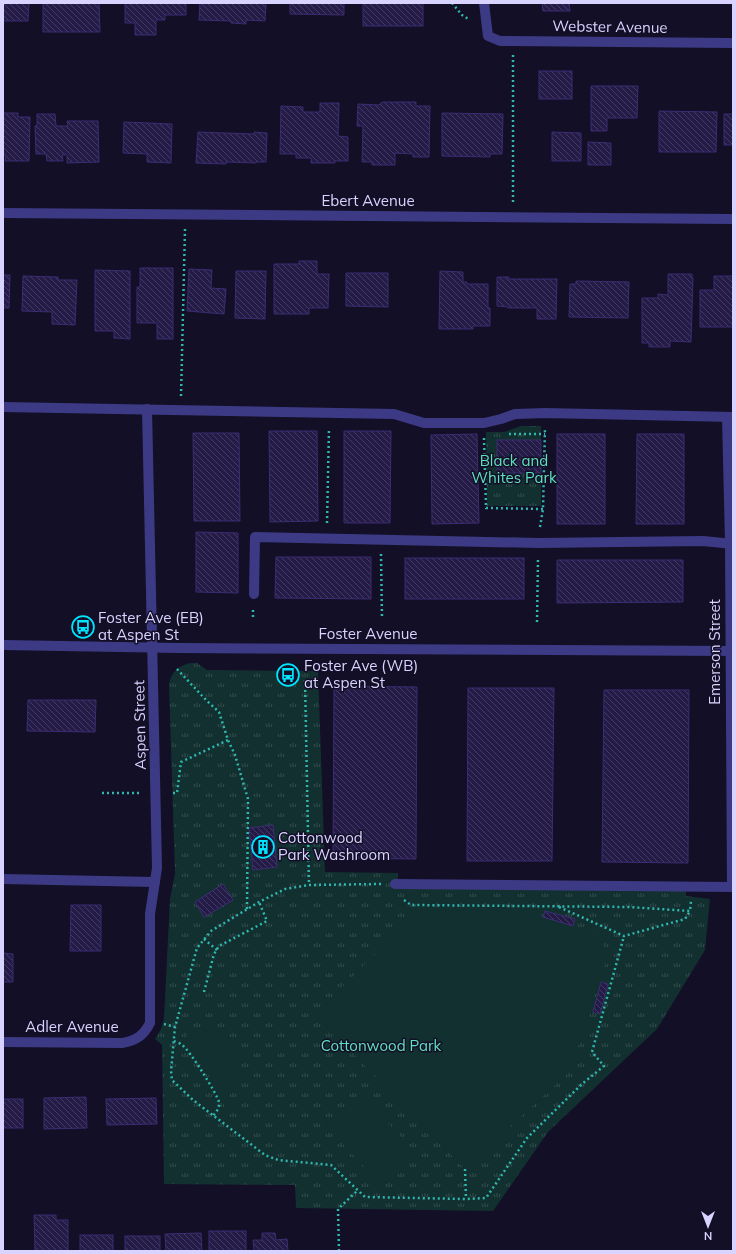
<svg xmlns="http://www.w3.org/2000/svg" width="736" height="1254" font-family="Mulish,sans-serif">
	<style>
		.grass { fill: url(#grass-tufts) }
		.garden { fill: #12302f }
		.building { fill: url(#building-back-hatch); stroke: #3b2d73 }
		.lines { fill: none; stroke-linecap: round; stroke-linejoin: round }
		.path { stroke: #2fb8b0; stroke-width: 2.5; stroke-dasharray: 2 3; stroke-linecap: butt }
		.minor { stroke: #3d3a85; stroke-width: 10 }
		.labels { text-anchor: middle; stroke-width: 3; stroke-linejoin: round; paint-order: stroke }
		.street-label { font-size: 15px; fill: #d9d4ff; stroke: #130f26 }
		.park-label { font-size: 15px; fill: #5fe0c0; stroke: #130f26 }
		.poi-label { font-size: 15px; fill: #d9d4ff; stroke: #130f26; text-anchor: start }
	</style>
	<defs>
		<pattern id="grass-tufts" width="24" height="20" patternUnits="userSpaceOnUse"><rect width="24" height="20" fill="#12302f"/><path d="M3 7l-1-3M5 7V3M7 7l1-3M15 17l-1-3M17 17v-4M19 17l1-3" fill="none" stroke="#344d4e"/></pattern>
		<pattern id="building-back-hatch" width="6" height="6" patternUnits="userSpaceOnUse"><rect width="6" height="6" fill="#241b47"/><path d="M-1 5l2 2M0 0l6 6M5-1l2 2" fill="none" stroke="#433b63"/></pattern>
	</defs>
	<rect width="100%" height="100%" fill="#130f26"/>
	<!-- grass -->
	<g class="grass">
		<polygon points="521,426 541,426 541,506 487,506 486,432 504,432"/>
		<path d="M190,663H197L207,670L318,671L325,872L398,873V883L686,887V896L710,899L705,950L657,1029L548,1132L493,1211L296,1208L295,1185L164,1184L162,1045L155,1039L161,1029L164,1018L170,899L175,874L169,684C171,672 179,666 190,663Z"/>
	</g>
	<!-- garden -->
	<g class="garden">
		<polygon points="420,910 518,911 598,935 608,955 570,1071 465,1169 315,1014"/>
		<polygon points="209,1031 242,1059 226,1105 186,1035"/>
		<polygon points="362,1095 414,1151 379,1183 327,1127"/>
	</g>
	<!-- building -->
	<g class="building">
		<polygon points="3,3 29,3 28,21 3,21"/>
		<polygon points="43,3 99,3 100,32 43,32"/>
		<polygon points="125,3 186,3 186,15 165,15 165,20 156,20 156,35 135,35 135,23 125,23"/>
		<polygon points="200,3 266,3 265,21 246,20 246,24 231,23 231,21 199,20"/>
		<polygon points="290,3 344,3 344,15 290,14"/>
		<rect x="363" y="3" width="60" height="23"/>
		<polygon points="542,3 569,3 570,11 543,11"/>
		<rect x="539" y="71" width="33" height="28"/>
		<polygon points="591,86 638,86 637,118 607,118 607,131 591,131"/>
		<polygon points="382,102 391,102 393,103 393,102 416,102 416,106 430,106 429,157 413,157 413,154 395,153 395,165 372,165 372,162 362,162 363,126 357,126 358,104 379,105"/>
		<polygon points="320,103 339,103 338,136 348,137 348,161 335,161 335,163 311,163 311,158 296,158 296,154 280,154 281,106 303,107 303,112 320,112"/>
		<polygon points="659,111 717,112 716,152 659,152"/>
		<polygon points="3,113 18,113 18,117 30,117 29,161 5,161 6,155 3,155"/>
		<polygon points="442,113 503,114 502,154 490,154 490,157 442,156"/>
		<polygon points="37,114 55,114 56,126 68,126 67,121 98,121 99,162 67,163 67,155 62,155 63,161 47,161 46,154 36,154 35,126 37,125"/>
		<rect x="724" y="114" width="9" height="31"/>
		<polygon points="124,122 172,124 171,163 147,162 147,154 123,153"/>
		<polygon points="198,132 254,134 254,132 267,133 266,162 256,162 256,163 226,162 226,164 196,163"/>
		<polygon points="552,132 581,133 581,161 552,161"/>
		<polygon points="588,142 611,143 611,165 588,165"/>
		<polygon points="299,261 317,261 317,274 329,274 328,308 309,308 309,314 274,314 274,264 299,264"/>
		<polygon points="140,268 173,268 173,339 157,339 157,323 137,323 137,287 140,287"/>
		<polygon points="189,269 212,270 211,288 226,289 224,314 187,311"/>
		<polygon points="95,270 130,271 130,339 114,338 114,331 95,331"/>
		<polygon points="236,271 266,271 265,319 235,318"/>
		<polygon points="440,271 463,272 463,282 467,282 467,284 488,284 488,308 490,308 490,326 473,326 473,329 439,329"/>
		<polygon points="346,273 388,273 388,307 346,306"/>
		<polygon points="668,274 692,274 692,278 693,278 691,342 670,341 670,347 649,347 649,343 642,343 642,298 658,298 658,294 668,295"/>
		<polygon points="3,275 10,275 9,308 3,308"/>
		<polygon points="23,276 58,277 58,280 77,280 75,325 52,324 52,312 22,311"/>
		<polygon points="714,276 733,276 733,327 700,327 700,290 714,290"/>
		<polygon points="497,277 509,277 509,279 557,279 556,319 537,319 537,308 508,308 508,307 497,306"/>
		<polygon points="576,281 629,282 628,318 569,317 570,284 576,284"/>
		<polygon points="269,431 317,431 318,521 270,522"/>
		<polygon points="344,431 391,431 390,523 344,523"/>
		<polygon points="193,433 239,433 240,521 194,521"/>
		<polygon points="477,434 479,523 432,524 431,435"/>
		<rect x="557" y="434" width="48" height="90"/>
		<polygon points="637,434 684,434 684,524 636,524"/>
		<rect x="497" y="440" width="44" height="33"/>
		<polygon points="196,532 238,533 238,593 196,592"/>
		<polygon points="276,557 371,557 371,599 275,598"/>
		<rect x="405" y="558" width="119" height="41"/>
		<polygon points="557,560 683,560 683,602 557,603"/>
		<polygon points="334,686 417,687 416,859 333,858"/>
		<polygon points="468,688 554,688 552,861 467,861"/>
		<polygon points="604,690 689,690 688,863 602,862"/>
		<polygon points="28,700 96,700 95,732 27,731"/>
		<polygon points="273,825 277,867 253,870 249,828"/>
		<polygon points="223,884 233,900 204,917 195,902"/>
		<polygon points="71,905 101,905 101,951 70,951"/>
		<polygon points="545,911 575,919 573,926 543,917"/>
		<polygon points="3,953 13,954 13,982 3,982"/>
		<polygon points="601,982 608,984 600,1014 593,1012"/>
		<polygon points="86,1097 87,1128 44,1129 44,1098"/>
		<polygon points="156,1098 157,1124 107,1125 106,1099"/>
		<rect x="3" y="1099" width="20" height="29"/>
		<polygon points="34,1215 56,1215 56,1220 68,1220 68,1251 35,1251"/>
		<rect x="209" y="1231" width="37" height="20"/>
		<polygon points="201,1233 202,1251 166,1251 165,1234"/>
		<polygon points="262,1233 275,1233 276,1240 287,1239 288,1251 254,1251 253,1240 262,1240"/>
		<rect x="80" y="1235" width="33" height="16"/>
		<rect x="125" y="1236" width="35" height="15"/>
	</g>
	<g class="lines">
		<!-- path -->
		<g class="path">
			<polyline points="452,3 462,15 470,20"/>
			<polyline points="513,55 513,202"/>
			<polyline points="181,396 185,229"/>
			<polyline points="509,434 545,434"/>
			<polyline points="484,438 486,508 543,509"/>
			<polyline points="327,523 329,428"/>
			<polyline points="540,527 543,509 545,428"/>
			<polyline points="381,554 382,619"/>
			<polyline points="253,617 253,608"/>
			<polyline points="537,622 538,558"/>
			<polyline points="177,669 207,701 219,712 228,740 235,755 248,799 247,910"/>
			<polyline points="305,680 309,885"/>
			<polyline points="288,682 288,675"/>
			<polyline points="102,793 140,793"/>
			<polyline points="173,793 177,793 181,762 228,740"/>
			<polyline points="381,884 309,885 285,889 259,902 211,931 197,948 175,1027 171,1071 172,1080 193,1100 265,1155 278,1160 331,1165 365,1197 466,1199 486,1198 527,1138 582,1084 604,1066 592,1052 624,936"/>
			<polyline points="404,900 411,905 629,907 690,911 691,901"/>
			<polyline points="559,907 624,936 685,919 690,911"/>
			<polyline points="204,939 217,950"/>
			<polyline points="204,992 214,954 219,946 267,921 259,902"/>
			<polyline points="164,1024 175,1027"/>
			<path d="M174,1041C176,1042 180,1043 182,1045C189,1049 217,1094 219,1102C220,1108 216,1112 213,1116"/>
			<polyline points="465,1169 466,1199"/>
			<polyline points="339,1251 338,1209 358,1190"/>
		</g>
		<!-- minor -->
		<g class="minor">
			<polyline points="484,3 488,36 500,41 733,43"/>
			<polyline points="3,213 733,219"/>
			<polyline points="3,407 394,414 424,423 484,423 501,419 515,414 545,413 733,417"/>
			<polyline points="727,417 730,543 732,887"/>
			<polyline points="254,594 255,537 538,543 703,541 733,544"/>
			<polyline points="3,645 178,648 733,651"/>
			<polyline points="3,879 155,882"/>
			<polyline points="395,884 733,887"/>
			<path d="M3,1042L122,1043C136,1041 144,1035 150,1023V914L157,868L147,409"/>
		</g>
	</g>
	<!-- icons -->
	<defs>
		<g id="bus-ring" transform="scale(1.15)"><circle r="9.5" fill="#130f26" stroke="#00e5ff" stroke-width="1.5"/><path d="M-5-6H5V4H4V6H2V4H-2V6H-4V4H-5ZM-3.5-4V0h7V-4ZM-3.5 1.2v1.5H-2V1.2ZM2 1.2v1.5H3.5V1.2Z" fill="#00e5ff"/></g>
		<g id="building-ring" transform="scale(1.15)"><circle r="9.5" fill="#130f26" stroke="#00e5ff" stroke-width="1.5"/><path d="M-4-6H4V6H1V3H-1V6H-4ZM-2.5-4.3h1.7v1.8h-1.7ZM.8-4.3h1.7v1.8H.8ZM-2.5-1h1.7V.8h-1.7ZM.8-1h1.7V.8H.8Z" fill="#00e5ff"/></g>
	</defs>
	<g fill-rule="evenodd">
		<use href="#bus-ring" x="83" y="627"/>
		<use href="#bus-ring" x="288" y="675"/>
		<use href="#building-ring" x="263" y="847"/>
	</g>
	<g class="labels">
		<!-- street labels -->
		<g class="street-label">
			<text transform="translate(610 27) rotate(1)" y="5">Webster Avenue</text>
			<text x="368" y="206">Ebert Avenue</text>
			<text x="368" y="639">Foster Avenue</text>
			<text transform="translate(715 652) rotate(-90)" y="5">Emerson Street</text>
			<text transform="translate(140 725) rotate(-91)" y="5">Aspen Street</text>
			<text x="72" y="1032">Adler Avenue</text>
		</g>
		<!-- park labels -->
		<g class="park-label">
			<text x="514" y="466">Black and<tspan x="514" dy="17">Whites Park</tspan></text>
			<text x="381" y="1051">Cottonwood Park</text>
		</g>
		<!-- poi labels -->
		<g class="poi-label">
			<text x="98" y="623">Foster Ave (EB)<tspan x="98" dy="17">at Aspen St</tspan></text>
			<text x="304" y="671">Foster Ave (WB)<tspan x="304" dy="17">at Aspen St</tspan></text>
			<text x="278" y="843">Cottonwood<tspan x="278" dy="17">Park Washroom</tspan></text>
		</g>
	</g>
	<!-- border -->
	<rect width="736" height="1254" fill="none" stroke="#d9d4ff" stroke-width="8"/>
	<!-- north arrow -->
	<g transform="translate(708 1226) rotate(180)" stroke="#130f26" stroke-width="3" paint-order="stroke">
	<path d="M0-3L7 15L0 10L-7 15Z" fill="#d9d4ff"/>
	<text y="-6" font-size="11" font-weight="bold" text-anchor="middle" fill="#d9d4ff">N</text>
	</g>
</svg>
